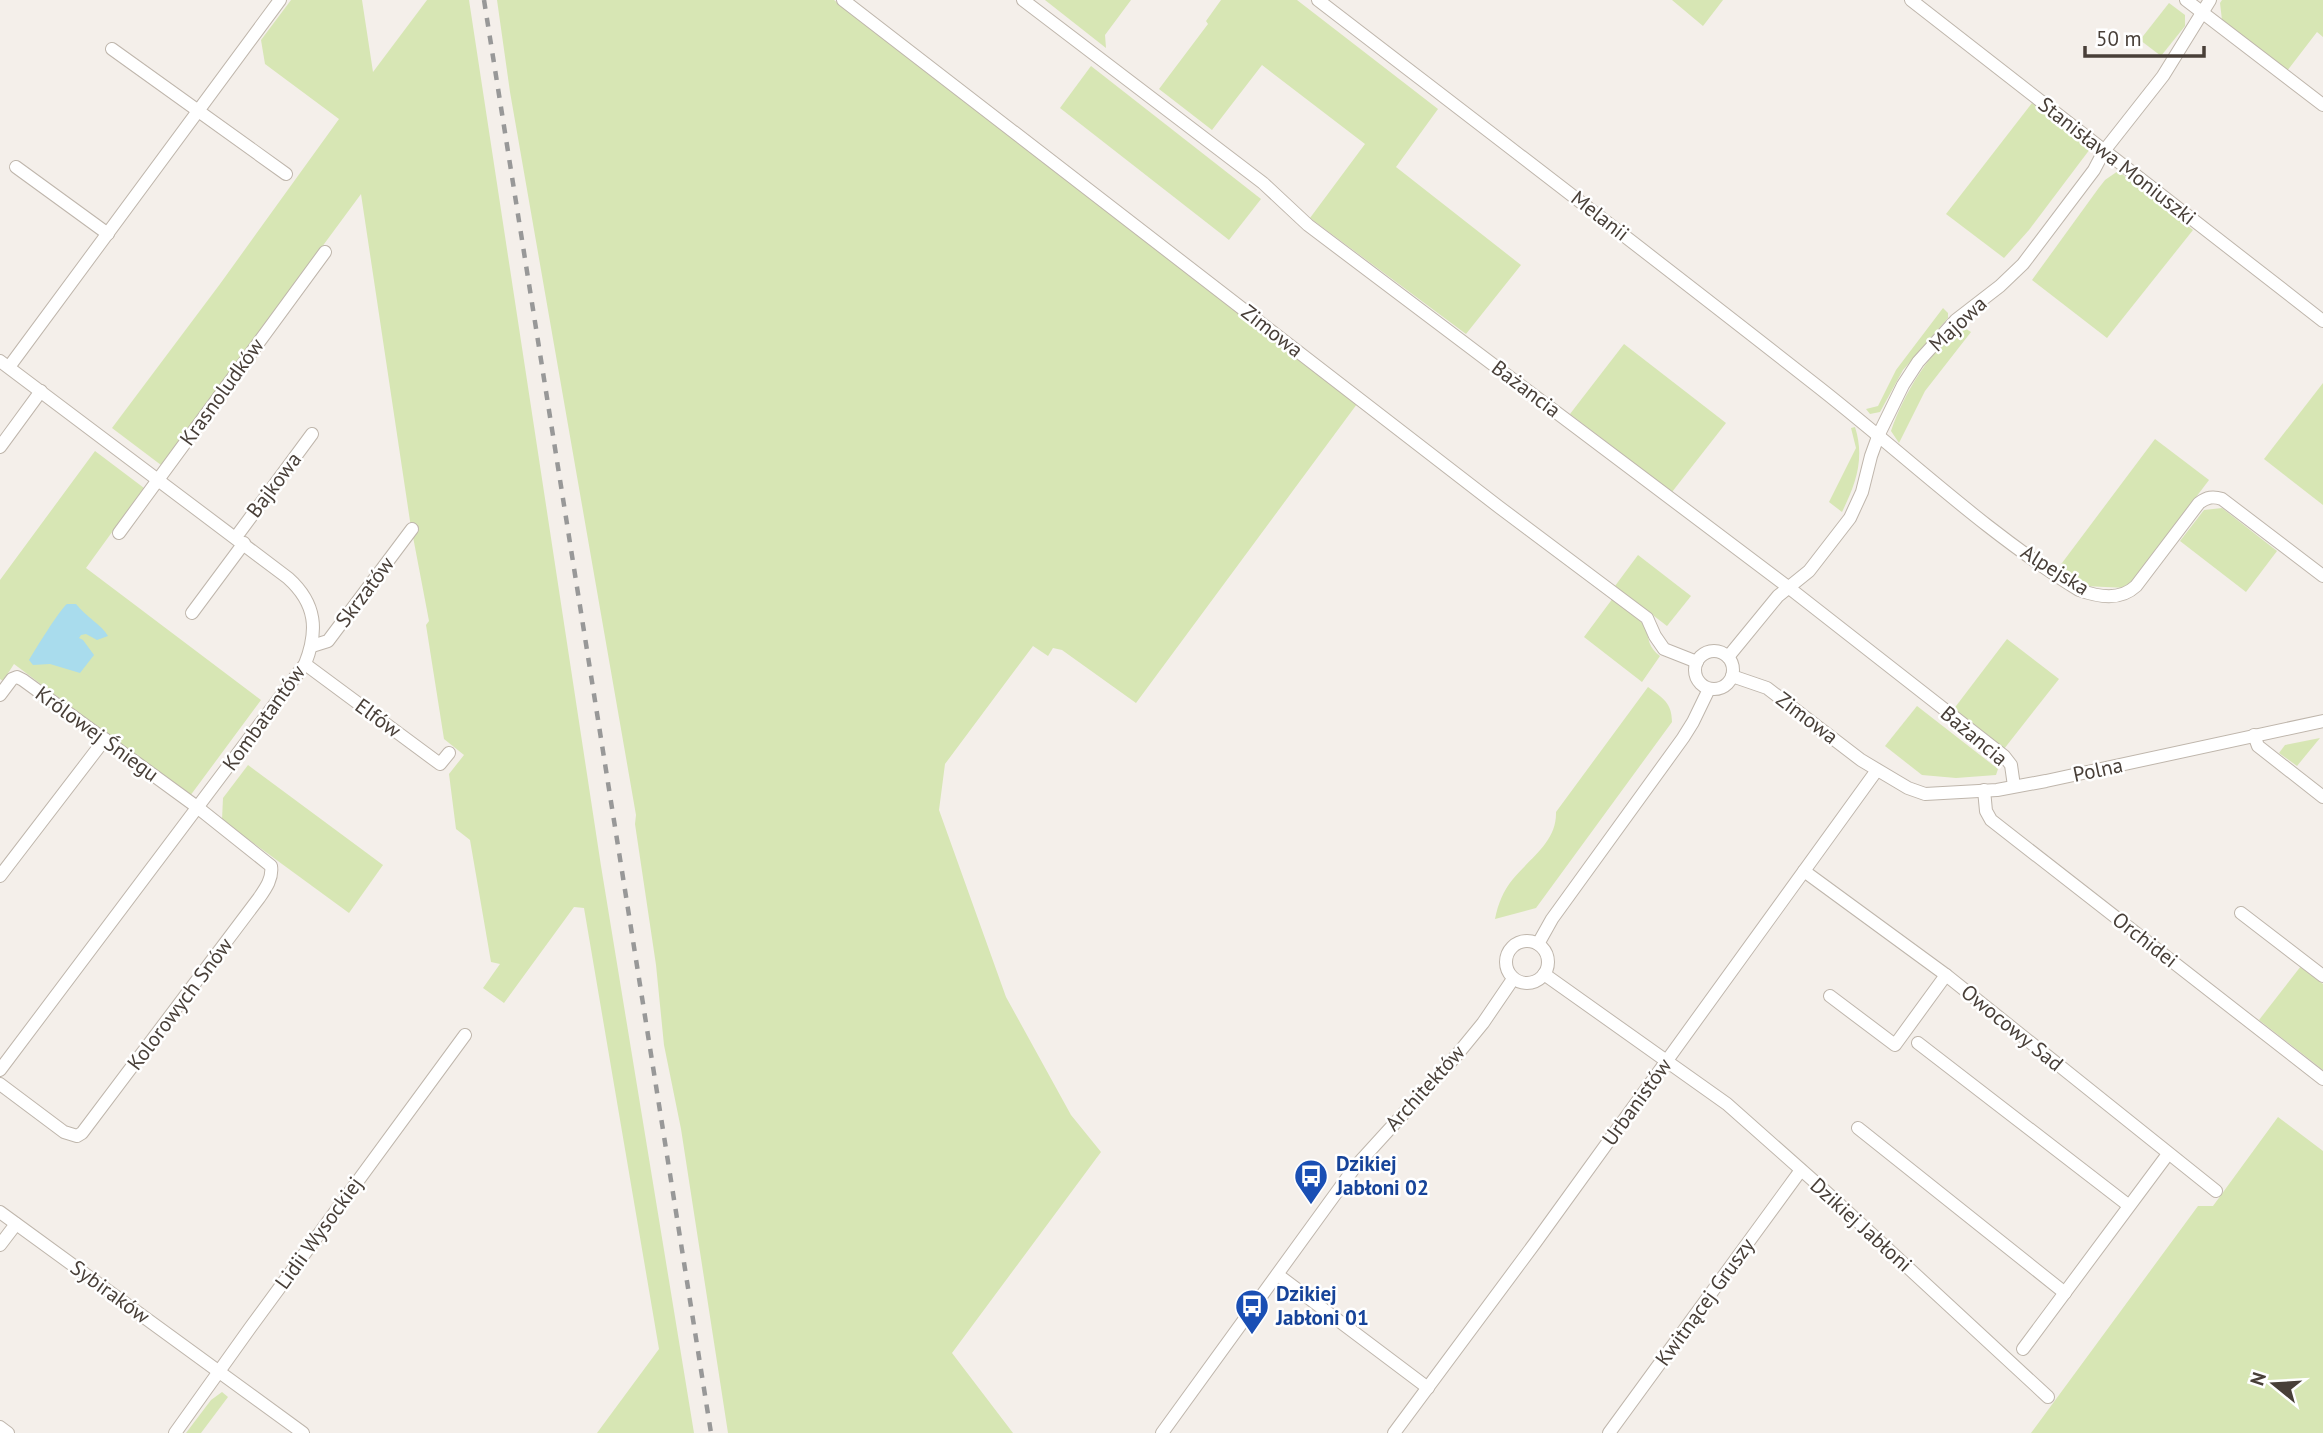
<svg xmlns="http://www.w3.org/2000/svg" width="2323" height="1433" font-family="'PT Sans',sans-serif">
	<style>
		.green { fill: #d7e6b4 }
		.water { fill: #a9dced }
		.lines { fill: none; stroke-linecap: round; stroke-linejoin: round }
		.street-casing { stroke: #bfb6ac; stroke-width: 14 }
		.street { stroke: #fff; stroke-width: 12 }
		.rail { stroke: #989898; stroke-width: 4.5; stroke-dasharray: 9 9; stroke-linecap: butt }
		.labels { text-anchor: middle; stroke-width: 5; stroke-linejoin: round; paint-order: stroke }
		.street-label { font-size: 21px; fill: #483f38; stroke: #fff }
		.transit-label { font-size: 21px; font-weight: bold; fill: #164399; stroke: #fff; text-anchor: start }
	</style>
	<rect width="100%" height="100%" fill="#f4efea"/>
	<!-- green -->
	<g class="green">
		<polygon points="291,0 362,0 373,72 427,0 469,0 601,866 694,1433 597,1433 659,1349 584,908 574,907 504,1003 483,988 500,964 491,962 470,840 456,829 449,774 464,755 444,739 426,625 429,621 410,521 361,194 161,465 112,428 220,284 339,119 265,64 261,40"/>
		<polygon points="497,0 834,0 1357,404 1136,703 1062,650 1053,648 1048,656 1033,646 945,764 939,810 1006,997 1071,1115 1101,1152 952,1353 1013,1433 728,1433 681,1129 664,1045 656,965 635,824 636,815 510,92"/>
		<polygon points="1045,0 1131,0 1105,35 1106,48"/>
		<polygon points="1221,0 1297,0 1438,109 1396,167 1521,265 1466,334 1310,218 1365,144 1262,65 1212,130 1159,89 1208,24 1206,21"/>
		<polygon points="1672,0 1723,0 1703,26"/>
		<polygon points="2222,0 2323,0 2323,37 2317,32 2287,71 2222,20 2220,3"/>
		<polygon points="2169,3 2185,15 2185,26 2161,56 2140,40"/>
		<polygon points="1091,66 1261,199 1229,240 1060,108"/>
		<polygon points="2032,103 2090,149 2029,230 2004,258 1946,214"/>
		<polygon points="2118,171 2193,230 2107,338 2032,280 2098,189 2105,180"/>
		<polygon points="1943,308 1948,313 1948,318 1903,370 1880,412 1870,414 1866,409 1878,406 1896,370"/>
		<path d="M1963,327L1971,332L1925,391L1899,443L1891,431C1904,393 1930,350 1963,327Z"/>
		<polygon points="1624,344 1726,423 1672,492 1570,414"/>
		<polygon points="2323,383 2323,505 2264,459"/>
		<path d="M1855,427C1865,458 1856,484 1842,512L1829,502L1856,448L1851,428Z"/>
		<polygon points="2155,439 2209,480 2127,588 2084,586 2059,567"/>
		<polygon points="95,451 144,488 86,568 261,700 190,796 14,664 3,681 0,679 0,580"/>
		<polygon points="2222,508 2277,551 2246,592 2180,541 2204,510"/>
		<polygon points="1638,555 1691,596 1667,626 1615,586"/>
		<path d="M1613,598L1646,626C1648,639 1649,648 1660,656L1642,682L1584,637Z"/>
		<polygon points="2007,639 2059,679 2004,749 1953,710"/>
		<path d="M1648,687C1663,698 1672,703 1672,722L1536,908L1495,919C1498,904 1503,891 1513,879C1530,858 1557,842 1556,812Z"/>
		<polygon points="1917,706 1998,769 1996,775 1956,778 1922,775 1885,746"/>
		<polygon points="2320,738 2297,766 2279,753 2285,745"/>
		<polygon points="248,765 383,865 349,913 222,820 223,798"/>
		<polygon points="2301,966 2323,984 2323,1070 2259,1020"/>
		<polygon points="2278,1117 2323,1151 2323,1433 2031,1433 2198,1206 2213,1206"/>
		<polygon points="222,1392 228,1397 201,1433 186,1433 211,1400"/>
	</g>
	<!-- water -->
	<path class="water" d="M67,604H76C85,616 102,625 108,636L97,640L86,634L81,635L79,638L83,640L94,655L80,673L50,664L33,665L29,660C35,650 60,609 67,604Z"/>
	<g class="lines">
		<!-- street casing -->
		<g class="street-casing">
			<g id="street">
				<polyline points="843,0 1499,507 1647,618 1655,636 1664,649 1697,662"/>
				<polyline points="1023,0 1263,183 1308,225 1788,587 2004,756 2011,765 2014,786"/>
				<path d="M1318,0C1483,127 1648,253 1812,382C1901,451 1983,531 2079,590C2099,597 2120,601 2136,586L2199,503C2207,497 2213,496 2222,499L2323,576"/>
				<polyline points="1911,0 2323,321"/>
				<polyline points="2186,0 2323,105"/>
				<polyline points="112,49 286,174"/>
				<polyline points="16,167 108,234"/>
				<path d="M0,361L288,578C317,604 318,631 305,664L0,1070"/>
				<polyline points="9,367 280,0"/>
				<polyline points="0,447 41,391"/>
				<polyline points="119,533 325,252"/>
				<polyline points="236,537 312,434"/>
				<polyline points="192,613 244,543"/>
				<polyline points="312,646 328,641 412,529"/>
				<circle cx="1714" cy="670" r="19"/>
				<polyline points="1728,657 1778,596 1809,571 1850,518 1862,492 1871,456 1879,434 1903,385 1918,362 1956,320 2000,286 2023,264 2094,170 2104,151 2163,76 2210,0"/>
				<polyline points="305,664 440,764 449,753"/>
				<polyline points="1732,676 1767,688 1861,760 1908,788 1925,794 1997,790 2046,781 2323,721"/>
				<path d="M0,695L12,679L17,677L23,680L197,807L271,866C273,878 266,888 259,898L82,1133L77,1136L64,1132L0,1084"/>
				<polyline points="2254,735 2258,746 2323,797"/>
				<polyline points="1984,790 1986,811 1991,820 2323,1079"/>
				<polyline points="1804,871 1946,975 2216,1191"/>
				<polyline points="0,876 105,739"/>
				<polyline points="2241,913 2323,976"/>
				<circle cx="1527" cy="962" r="21"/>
				<polyline points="1538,944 1552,919 1683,738 1693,722 1709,689"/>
				<polyline points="1544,974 1727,1104 1824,1190 2048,1397"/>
				<polyline points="1830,996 1895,1045 1946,975"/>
				<polyline points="1918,1043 2128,1205"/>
				<polyline points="1858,1128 2065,1293"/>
				<polyline points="0,1212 303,1433"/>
				<polyline points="0,1245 16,1224"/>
				<polyline points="1278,1275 1428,1388"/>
				<polyline points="2023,1349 2168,1154"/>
				<polyline points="0,1427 8,1433"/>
				<polyline points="175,1433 250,1328 465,1035"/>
				<polyline points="1162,1433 1355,1167 1456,1056 1483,1023 1513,979"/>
				<polyline points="1394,1433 1535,1243 1877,770"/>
				<polyline points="1609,1433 1801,1170"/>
			</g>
		</g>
		<!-- street -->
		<use href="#street" class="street"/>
		<!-- rail -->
		<polyline class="rail" points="484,0 711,1433"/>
	</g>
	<!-- icons -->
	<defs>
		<g id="bus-pin" transform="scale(1.75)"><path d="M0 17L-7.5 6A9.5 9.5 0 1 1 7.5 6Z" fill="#1a4fb4" stroke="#fff"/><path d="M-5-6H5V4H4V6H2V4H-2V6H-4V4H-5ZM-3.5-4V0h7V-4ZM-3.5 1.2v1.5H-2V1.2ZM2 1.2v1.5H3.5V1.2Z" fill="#fff"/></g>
	</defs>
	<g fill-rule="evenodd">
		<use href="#bus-pin" x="1311" y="1176"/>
		<use href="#bus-pin" x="1252" y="1306"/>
	</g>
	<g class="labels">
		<!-- street labels -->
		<g class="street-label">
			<text transform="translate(2117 161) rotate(38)" y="7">Stanisława Moniuszki</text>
			<text transform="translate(1600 216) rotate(38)" y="7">Melanii</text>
			<text transform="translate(1958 324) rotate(-43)" y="7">Majowa</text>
			<text transform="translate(1272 331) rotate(38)" y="7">Zimowa</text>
			<text transform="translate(1526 389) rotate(37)" y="7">Bażancia</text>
			<text transform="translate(222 392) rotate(-54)" y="7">Krasnoludków</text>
			<text transform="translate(274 485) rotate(-53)" y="7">Bajkowa</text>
			<text transform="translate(2055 570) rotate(32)" y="7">Alpejska</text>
			<text transform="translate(365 592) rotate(-53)" y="7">Skrzatów</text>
			<text transform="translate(264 718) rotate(-54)" y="7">Kombatantów</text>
			<text transform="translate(378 718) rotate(36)" y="7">Elfów</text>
			<text transform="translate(1807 718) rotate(37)" y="7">Zimowa</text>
			<text transform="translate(97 734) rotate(36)" y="7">Królowej Śniegu</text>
			<text transform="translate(1974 736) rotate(40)" y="7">Bażancia</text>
			<text transform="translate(2098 770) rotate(-12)" y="7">Polna</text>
			<text transform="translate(2145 940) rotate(38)" y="7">Orchidei</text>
			<text transform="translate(180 1004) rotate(-53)" y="7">Kolorowych Snów</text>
			<text transform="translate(2012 1028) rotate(39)" y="7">Owocowy Sad</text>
			<text transform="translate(1425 1088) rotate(-48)" y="7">Architektów</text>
			<text transform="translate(1637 1102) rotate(-54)" y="7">Urbanistów</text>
			<text transform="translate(1861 1225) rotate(42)" y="7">Dzikiej Jabłoni</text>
			<text transform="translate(319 1233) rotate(-54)" y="7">Lidii Wysockiej</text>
			<text transform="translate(110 1292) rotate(36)" y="7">Sybiraków</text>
			<text transform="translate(1705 1302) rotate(-54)" y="7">Kwitnącej Gruszy</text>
		</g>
		<!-- transit labels -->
		<g class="transit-label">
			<text x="1336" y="1171">Dzikiej<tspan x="1336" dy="24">Jabłoni 02</tspan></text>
			<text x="1276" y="1301">Dzikiej<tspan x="1276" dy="24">Jabłoni 01</tspan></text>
		</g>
	</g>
	<!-- north arrow -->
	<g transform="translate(2274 1384) rotate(288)" stroke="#ffffff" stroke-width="5" paint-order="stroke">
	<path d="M0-5L12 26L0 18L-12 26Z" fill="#483f38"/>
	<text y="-10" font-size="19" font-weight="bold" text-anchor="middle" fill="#483f38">N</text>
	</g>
	<!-- scale -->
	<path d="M2085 46v10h119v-10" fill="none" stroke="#483f38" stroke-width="3.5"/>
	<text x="2096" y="46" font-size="21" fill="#483f38" stroke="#ffffff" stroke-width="5" paint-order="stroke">50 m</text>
</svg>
